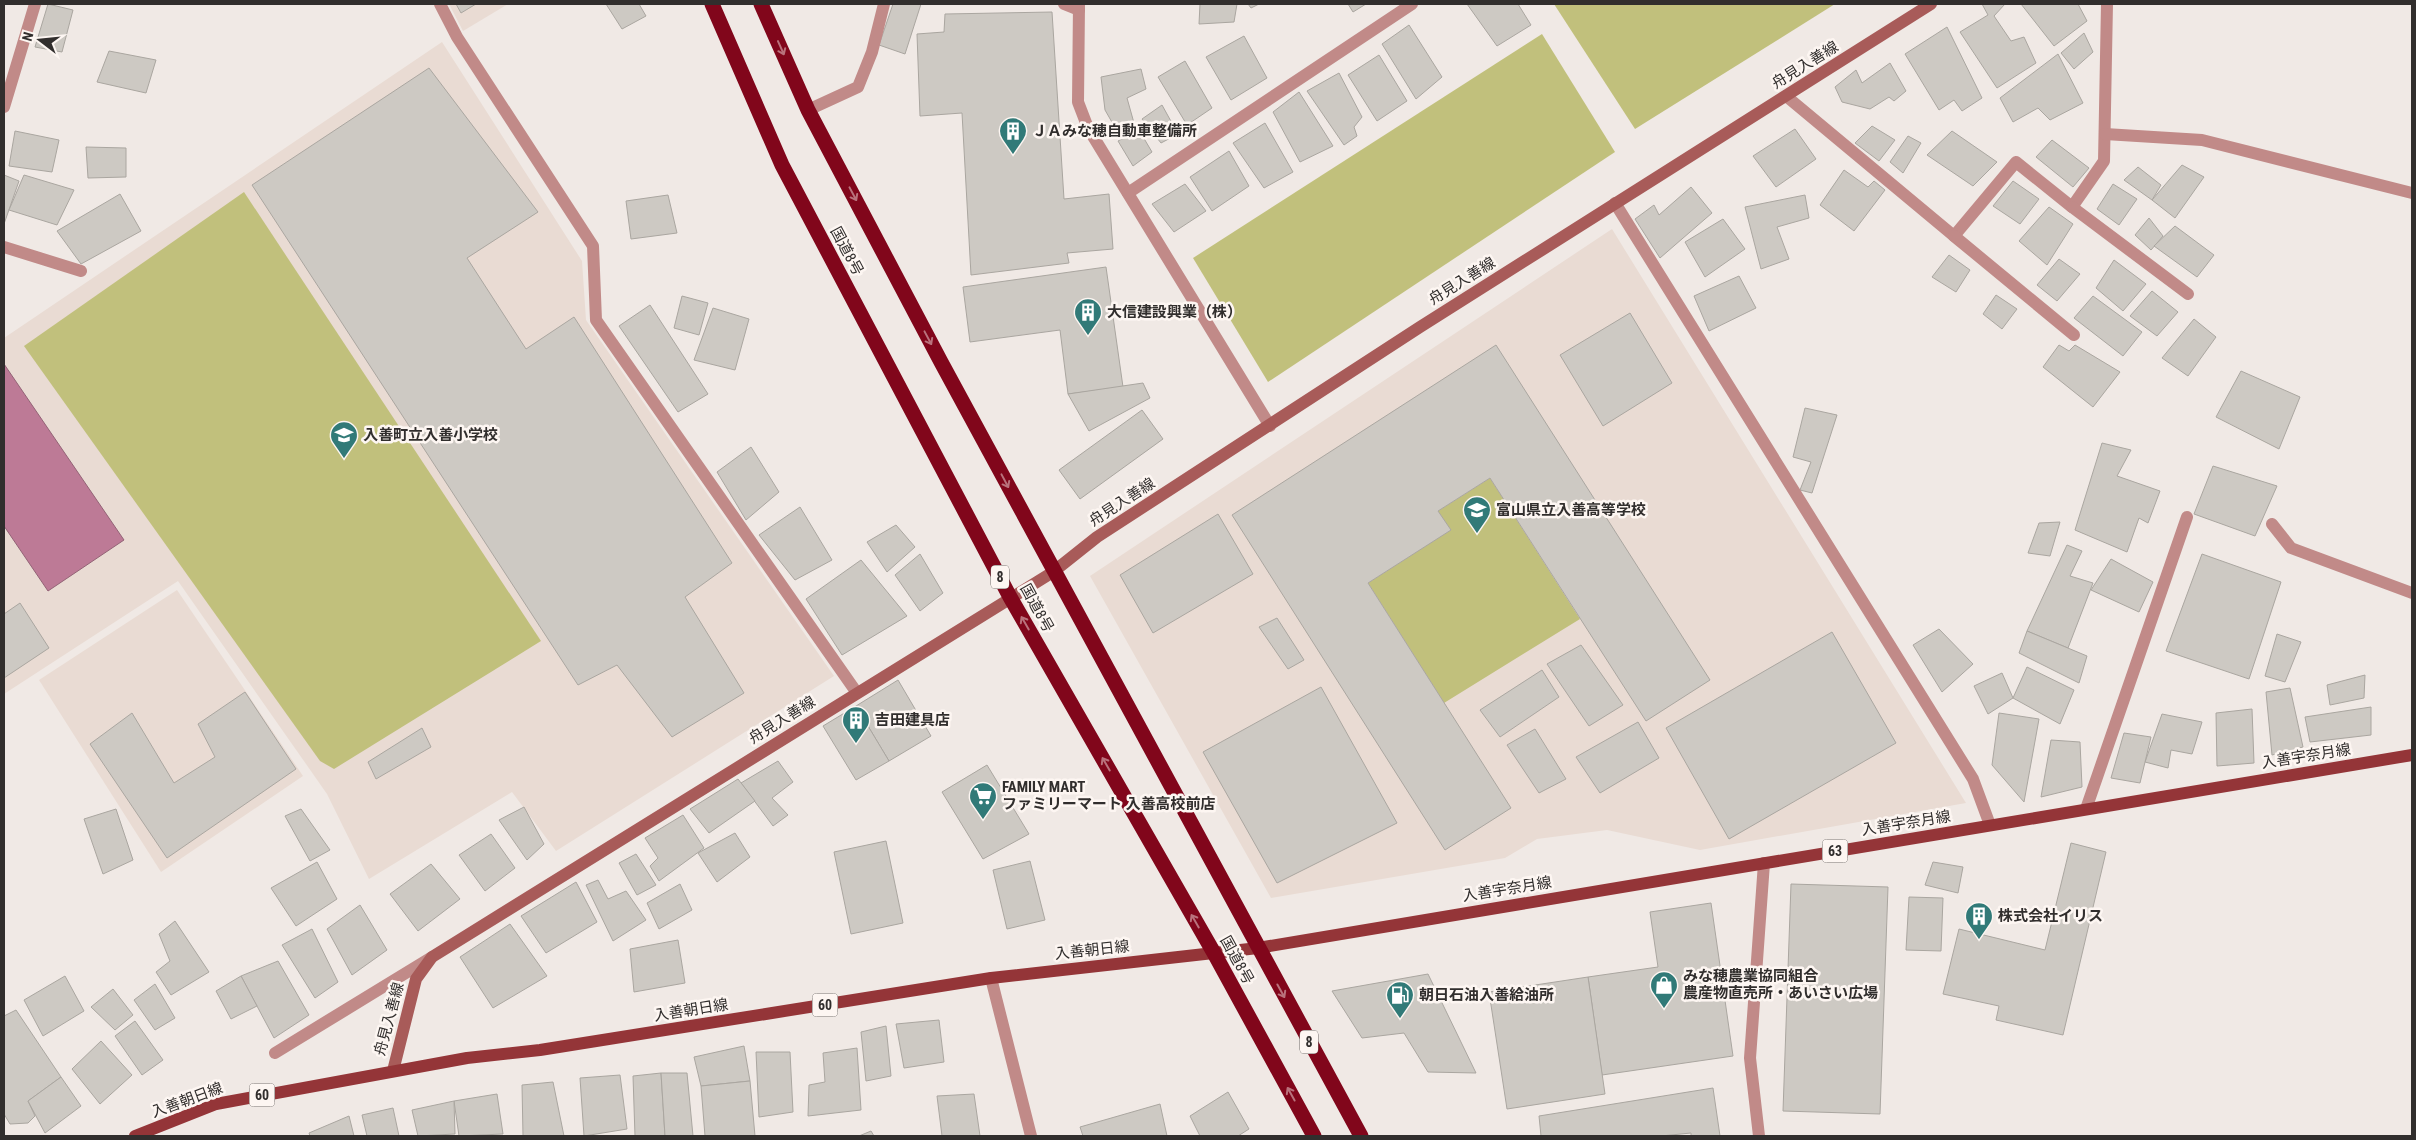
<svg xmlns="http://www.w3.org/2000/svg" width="2416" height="1140" font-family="'Roboto Condensed','Noto Sans JP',sans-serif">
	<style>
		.built { fill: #e9dbd3 }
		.green { fill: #c1c07c }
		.water { fill: #bd7a96; stroke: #936376 }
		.building { fill: #cdc9c3; stroke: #aaa6a0 }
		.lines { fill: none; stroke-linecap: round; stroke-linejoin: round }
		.street { stroke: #c18a88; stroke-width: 12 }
		.secondary { stroke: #a85b59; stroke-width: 12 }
		.primary { stroke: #943538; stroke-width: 12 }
		.highway { stroke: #81061b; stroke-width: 15 }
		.oneway { stroke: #b9727c }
		.labels { text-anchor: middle; stroke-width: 5; stroke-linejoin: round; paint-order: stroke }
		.shield { fill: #fdf6f2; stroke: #6e6a68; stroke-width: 1 }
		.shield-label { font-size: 14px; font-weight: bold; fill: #312e2d }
		.street-label { font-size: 15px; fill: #312e2d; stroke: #fdf6f2 }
		.poi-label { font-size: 15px; font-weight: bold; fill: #312e2d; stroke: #fdf6f2; text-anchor: start }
	</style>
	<rect width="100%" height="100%" fill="#f0e9e5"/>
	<!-- built -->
	<g class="built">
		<polygon points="449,4 508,4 463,31"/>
		<polygon points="442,42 582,261 586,320 834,676 556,851 512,792 369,879 327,794 178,581 4,694 4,338"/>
		<polygon points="1612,229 1966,803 1700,850 1607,830 1537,839 1505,858 1271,898 1090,576"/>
		<polygon points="177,590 303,776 161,872 39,680"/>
	</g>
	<!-- green -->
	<g class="green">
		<polygon points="1554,4 1835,4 1635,129"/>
		<polygon points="1542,34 1615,152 1268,382 1193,258"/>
		<polygon points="244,192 541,641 334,769 320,761 24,346"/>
		<polygon points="1490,478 1580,619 1444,703 1368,583 1450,530 1438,511"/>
	</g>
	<!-- water -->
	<polygon class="water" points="4,364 124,540 48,591 4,526"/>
	<!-- building -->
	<g class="building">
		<polygon points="48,4 73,10 62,52 35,47"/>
		<polygon points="456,4 476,4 461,13"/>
		<polygon points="606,4 639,4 646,16 622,29"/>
		<polygon points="893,4 921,4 905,54 879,45"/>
		<polygon points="1200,4 1237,4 1234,22 1199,24"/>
		<polygon points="1248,4 1259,4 1251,8"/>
		<polygon points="1348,4 1366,4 1353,12"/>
		<polygon points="1467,4 1518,4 1531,25 1497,46"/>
		<polygon points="1982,4 2005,4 1994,16 2011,41 2024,37 2036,63 1997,88 1960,32 1988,15"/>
		<polygon points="2021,4 2078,4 2087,21 2054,46"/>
		<polygon points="1052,12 1064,199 1109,194 1113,249 1067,253 1069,263 971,275 962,113 920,116 917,34 944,32 945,14"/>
		<polygon points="1409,25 1442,77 1416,99 1382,44"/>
		<polygon points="1947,27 1982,98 1962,111 1954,100 1939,110 1905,54"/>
		<polygon points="2084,33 2093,52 2074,69 2061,53"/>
		<polygon points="1244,36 1267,78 1231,100 1206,57"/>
		<polygon points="109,51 156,60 146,93 97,82"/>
		<polygon points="2058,54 2083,103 2050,120 2038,108 2013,122 2000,98"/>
		<polygon points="1379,55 1407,101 1377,121 1348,75"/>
		<polygon points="1185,61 1212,108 1187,125 1158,77"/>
		<polygon points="1890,63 1906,91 1894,101 1889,97 1870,109 1842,102 1835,87 1856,70 1862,83"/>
		<polygon points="429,68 538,212 467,258 526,349 574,317 732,563 685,597 744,693 672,737 617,665 578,685 252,185"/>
		<polygon points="1141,69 1146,89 1127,98 1134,123 1117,131 1105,110 1101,77"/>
		<polygon points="1339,73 1362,117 1354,127 1357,136 1344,145 1307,91"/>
		<polygon points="1299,92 1333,146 1300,162 1273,112"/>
		<polygon points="1162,105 1178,134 1161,143 1142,119"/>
		<polygon points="1265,123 1293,172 1264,188 1233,143"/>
		<polygon points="1872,126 1895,140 1879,161 1855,143"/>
		<polygon points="1795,129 1816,159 1776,187 1753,156"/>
		<polygon points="1139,130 1152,152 1133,166 1118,141"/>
		<polygon points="15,131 59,140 52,172 9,166"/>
		<polygon points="1952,131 1997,162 1973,186 1927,155"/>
		<polygon points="1908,136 1921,143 1903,173 1890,162"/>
		<polygon points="2052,140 2089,168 2073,187 2036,157"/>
		<polygon points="86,147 126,148 126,177 88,178"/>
		<polygon points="1229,151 1249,186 1212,211 1190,177"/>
		<polygon points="2182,165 2204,177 2175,218 2152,200"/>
		<polygon points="2138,167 2161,185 2152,200 2124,180"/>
		<polygon points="1844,170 1868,187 1874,181 1885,190 1854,231 1820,205"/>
		<polygon points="4,175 19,181 4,224"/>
		<polygon points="24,175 74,190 57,225 9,210"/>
		<polygon points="2013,181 2039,199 2020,224 1993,206"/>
		<polygon points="1185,184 1206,211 1174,232 1152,204"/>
		<polygon points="2113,184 2137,199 2119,225 2097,209"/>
		<polygon points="1691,187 1712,213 1660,258 1635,219 1654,205 1659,215"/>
		<polygon points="120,194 141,231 81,264 57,231"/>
		<polygon points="668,195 677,233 631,239 626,201"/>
		<polygon points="1805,195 1809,218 1777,227 1789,259 1761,269 1745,207"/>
		<polygon points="2049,207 2073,224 2047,265 2019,241"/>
		<polygon points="2149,218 2163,236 2151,250 2135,235"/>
		<polygon points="1723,219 1745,249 1705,277 1685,242"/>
		<polygon points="2175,226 2214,255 2197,277 2154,246"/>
		<polygon points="1949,255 1970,270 1956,292 1932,277"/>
		<polygon points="2059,259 2080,274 2057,301 2037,285"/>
		<polygon points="2114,260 2146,284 2123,311 2096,288"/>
		<polygon points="1106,267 1123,387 1068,394 1060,330 970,342 963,287"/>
		<polygon points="1739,276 1756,308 1709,331 1694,296"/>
		<polygon points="2152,291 2178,312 2157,336 2130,316"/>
		<polygon points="1996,295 2017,309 2002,329 1983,314"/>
		<polygon points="682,296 708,303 699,335 674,328"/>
		<polygon points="2093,296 2142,332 2123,356 2074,318"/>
		<polygon points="650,305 708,394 678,412 619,326"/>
		<polygon points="713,308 749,319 735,370 694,360"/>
		<polygon points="1630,313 1672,383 1603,426 1560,355"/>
		<polygon points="2194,319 2216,337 2188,376 2162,358"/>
		<polygon points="1496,345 1710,680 1646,721 1490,478 1438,511 1451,530 1368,583 1511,808 1445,850 1232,515"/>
		<polygon points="2059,345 2069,351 2075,345 2120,372 2093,407 2043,367"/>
		<polygon points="2241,371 2300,397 2279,449 2216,417"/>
		<polygon points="1143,383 1150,398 1089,431 1068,394"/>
		<polygon points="1805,408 1837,415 1812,493 1800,490 1811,462 1793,457"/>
		<polygon points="1142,410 1163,439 1080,499 1059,470"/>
		<polygon points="2102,443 2131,450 2117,476 2160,491 2148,523 2139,518 2127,552 2075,530"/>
		<polygon points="751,447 779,492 746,520 717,472"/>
		<polygon points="2213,466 2277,486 2255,536 2194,514"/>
		<polygon points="800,507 832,560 795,580 759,535"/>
		<polygon points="1218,514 1253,574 1153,633 1120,575"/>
		<polygon points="2060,522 2050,556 2028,553 2039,523"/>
		<polygon points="896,525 915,547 887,572 867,542"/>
		<polygon points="2067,545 2082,551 2070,576 2093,583 2068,648 2027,631"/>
		<polygon points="920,554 943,593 920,611 895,575"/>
		<polygon points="2202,554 2281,582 2249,679 2166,651"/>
		<polygon points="2111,559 2153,582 2139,612 2091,590"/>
		<polygon points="861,560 907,616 842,655 806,599"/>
		<polygon points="20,603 49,648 4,678 4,614"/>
		<polygon points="1277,618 1304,660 1288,669 1259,627"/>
		<polygon points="1939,629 1973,664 1942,692 1913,645"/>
		<polygon points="2027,631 2087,656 2079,683 2019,653"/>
		<polygon points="1832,632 1896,743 1729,839 1666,728"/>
		<polygon points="2277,634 2301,642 2285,682 2265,676"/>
		<polygon points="1581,645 1623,705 1589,726 1547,664"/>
		<polygon points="2027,667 2074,690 2060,724 2013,698"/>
		<polygon points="1542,670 1559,697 1500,737 1480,710"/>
		<polygon points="2002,673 2013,698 1988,714 1974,686"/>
		<polygon points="2365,675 2364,698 2330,705 2327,685"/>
		<polygon points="898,680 931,736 889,761 856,706"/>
		<polygon points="1321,687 1397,823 1277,883 1203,752"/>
		<polygon points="2290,688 2303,747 2272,755 2266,692"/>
		<polygon points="245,692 296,769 167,858 90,744 132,713 174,783 215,757 198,724"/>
		<polygon points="856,706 889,761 856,780 823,726"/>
		<polygon points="2371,707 2371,735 2310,742 2305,717"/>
		<polygon points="2252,709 2254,763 2217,766 2216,713"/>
		<polygon points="1999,713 2039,719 2024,802 1992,765"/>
		<polygon points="2162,714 2202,722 2192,754 2171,750 2168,768 2145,762"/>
		<polygon points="1638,722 1659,758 1600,793 1576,757"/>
		<polygon points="422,728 431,747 376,779 368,762"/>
		<polygon points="1535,729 1566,779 1539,793 1507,745"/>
		<polygon points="2124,733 2151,737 2140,783 2111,778"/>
		<polygon points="2051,740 2080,742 2082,787 2041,797"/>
		<polygon points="778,761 793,782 772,798 788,815 773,826 741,783"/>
		<polygon points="987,765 1029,834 983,859 942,792"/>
		<polygon points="738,779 755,801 709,833 690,809"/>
		<polygon points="524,807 544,844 527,860 499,820"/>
		<polygon points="116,809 133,860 103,874 84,819"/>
		<polygon points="301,809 330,850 310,861 285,816"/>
		<polygon points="683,815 704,848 659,881 650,866 658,858 645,838"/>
		<polygon points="735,833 750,857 717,882 698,853"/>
		<polygon points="491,834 515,868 485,891 459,855"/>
		<polygon points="886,841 903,923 851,934 834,852"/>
		<polygon points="2071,843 2106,852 2063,1035 1996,1020 1999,1006 1943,994 1959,929 2045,950"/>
		<polygon points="636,854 656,885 637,895 619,863"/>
		<polygon points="1030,861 1045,920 1007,929 993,870"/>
		<polygon points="317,862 337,899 296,926 271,888"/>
		<polygon points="1933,862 1963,867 1958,893 1925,885"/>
		<polygon points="431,864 460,899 418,931 390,894"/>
		<polygon points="598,880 608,899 626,891 646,920 613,941 586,885"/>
		<polygon points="576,882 597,922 546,953 521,916"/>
		<polygon points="680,884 692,910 659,929 647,903"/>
		<polygon points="1791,884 1888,887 1880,1114 1783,1111"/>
		<polygon points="1909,897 1943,898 1941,951 1906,950"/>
		<polygon points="1711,903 1733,1056 1602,1075 1588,977 1658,967 1650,912"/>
		<polygon points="360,905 387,950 352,975 327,929"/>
		<polygon points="175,921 209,972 171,995 156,972 170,961 159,934"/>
		<polygon points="510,924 547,976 493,1008 460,957"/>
		<polygon points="312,929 338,982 315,998 282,945"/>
		<polygon points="678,940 685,983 634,992 630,949"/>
		<polygon points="278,961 309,1015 274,1038 241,976"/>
		<polygon points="1428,974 1476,1073 1428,1072 1404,1033 1362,1038 1332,991"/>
		<polygon points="65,976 84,1011 43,1036 24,1000"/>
		<polygon points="241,976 257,1006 231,1019 216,991"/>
		<polygon points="1588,977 1605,1094 1507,1109 1489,992"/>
		<polygon points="155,984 175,1018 155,1030 134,1000"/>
		<polygon points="113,989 133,1015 115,1030 91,1007"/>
		<polygon points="16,1010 61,1077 28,1101 35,1116 28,1123 10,1124 4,1114 4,1016"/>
		<polygon points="939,1020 944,1062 904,1068 896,1024"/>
		<polygon points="135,1021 163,1060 142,1075 115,1036"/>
		<polygon points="886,1026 891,1076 866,1081 861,1032"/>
		<polygon points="101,1041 132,1075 100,1104 72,1069"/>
		<polygon points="744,1046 750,1081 701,1086 694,1057"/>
		<polygon points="857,1048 861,1110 808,1116 809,1085 825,1082 823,1053"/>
		<polygon points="756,1052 790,1052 793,1112 759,1117"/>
		<polygon points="661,1073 665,1136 635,1136 633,1076"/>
		<polygon points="661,1073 687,1073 693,1136 665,1136"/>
		<polygon points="620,1075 627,1129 584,1136 580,1078"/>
		<polygon points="61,1077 81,1106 45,1133 28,1101"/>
		<polygon points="750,1081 755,1136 705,1136 701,1086"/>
		<polygon points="553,1082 564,1136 523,1136 522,1085"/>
		<polygon points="1713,1088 1720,1136 1691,1136 1691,1133 1661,1136 1541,1136 1539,1116"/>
		<polygon points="1228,1092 1249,1129 1238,1136 1200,1136 1190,1116"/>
		<polygon points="497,1094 503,1134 459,1136 454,1101"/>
		<polygon points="974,1094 980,1136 942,1136 937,1096"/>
		<polygon points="454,1101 455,1134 418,1136 412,1110"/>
		<polygon points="1160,1104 1167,1136 1083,1136 1080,1127"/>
		<polygon points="393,1108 399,1136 367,1136 362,1115"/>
		<polygon points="349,1116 354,1136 310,1136 309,1133"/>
		<polygon points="871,1131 874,1136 859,1136"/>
	</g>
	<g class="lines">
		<!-- street -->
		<g class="street">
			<polyline points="440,4 457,37 593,246 596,320 857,693"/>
			<polyline points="1064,4 1079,10"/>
			<polyline points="1079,4 1078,102 1088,128 1270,426"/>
			<polyline points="1786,96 1954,236 2016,162 2072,207 2104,161 2107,4"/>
			<polyline points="4,107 35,4"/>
			<polyline points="808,110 858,87 872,52 884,4"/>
			<polyline points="2105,134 2202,140 2412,193"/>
			<polyline points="1128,193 1412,4"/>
			<polyline points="1615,203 1973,779 1990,825"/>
			<polyline points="2072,207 2188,294"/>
			<polyline points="1954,236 2074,335"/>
			<polyline points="4,247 81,271"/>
			<polyline points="2272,524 2291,548 2412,593"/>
			<polyline points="2086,809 2187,517"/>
			<polyline points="991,978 1031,1136"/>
			<polyline points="275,1053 432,957"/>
			<polyline points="1759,1136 1750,1058 1764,863"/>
		</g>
		<!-- secondary -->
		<polyline class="secondary" points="393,1071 416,979 432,957 1053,572 1097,537 1420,327 1931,4"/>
		<!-- primary -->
		<polyline class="primary" points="135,1136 216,1104 467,1058 540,1050 991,978 1258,948 2412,755"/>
		<!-- highway -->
		<g class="highway">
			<polyline points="712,4 782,165 1010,597 1214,953 1314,1136"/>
			<polyline points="761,4 808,110 941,362 1361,1136"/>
		</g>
	</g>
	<!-- one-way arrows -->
	<defs><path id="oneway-shaft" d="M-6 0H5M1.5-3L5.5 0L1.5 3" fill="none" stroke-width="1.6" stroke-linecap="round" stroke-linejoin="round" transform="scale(1.25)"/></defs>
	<g class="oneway">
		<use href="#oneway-shaft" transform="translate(781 48) rotate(66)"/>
		<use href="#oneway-shaft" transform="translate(853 194) rotate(62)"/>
		<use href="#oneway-shaft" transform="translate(928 338) rotate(62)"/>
		<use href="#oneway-shaft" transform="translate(1005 481) rotate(62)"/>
		<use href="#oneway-shaft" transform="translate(1025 623) rotate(-120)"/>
		<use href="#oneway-shaft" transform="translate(1106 764) rotate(-120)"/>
		<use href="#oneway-shaft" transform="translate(1195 921) rotate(-120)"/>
		<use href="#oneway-shaft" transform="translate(1281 991) rotate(61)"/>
		<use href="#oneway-shaft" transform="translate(1291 1094) rotate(-119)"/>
	</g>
	<!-- icons -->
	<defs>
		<g id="building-pin" transform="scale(1.4375)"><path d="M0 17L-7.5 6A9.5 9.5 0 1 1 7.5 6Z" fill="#317a78" stroke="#fdf6f2"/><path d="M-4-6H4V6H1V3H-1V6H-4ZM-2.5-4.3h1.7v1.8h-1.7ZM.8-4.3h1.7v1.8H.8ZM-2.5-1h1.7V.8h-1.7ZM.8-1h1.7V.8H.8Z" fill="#fff"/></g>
		<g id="school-pin" transform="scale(1.4375)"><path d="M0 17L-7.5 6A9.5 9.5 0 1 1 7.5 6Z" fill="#317a78" stroke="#fdf6f2"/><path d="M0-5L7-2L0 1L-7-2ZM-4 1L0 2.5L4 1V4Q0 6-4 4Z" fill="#fff"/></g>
		<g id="supermarket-pin" transform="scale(1.4375)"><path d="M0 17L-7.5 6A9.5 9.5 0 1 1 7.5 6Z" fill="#317a78" stroke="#fdf6f2"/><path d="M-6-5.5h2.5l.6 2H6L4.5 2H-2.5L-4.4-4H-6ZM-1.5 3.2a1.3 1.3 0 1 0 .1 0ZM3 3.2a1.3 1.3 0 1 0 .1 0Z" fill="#fff"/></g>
		<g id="shop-pin" transform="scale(1.4375)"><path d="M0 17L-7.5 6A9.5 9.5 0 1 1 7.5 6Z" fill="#317a78" stroke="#fdf6f2"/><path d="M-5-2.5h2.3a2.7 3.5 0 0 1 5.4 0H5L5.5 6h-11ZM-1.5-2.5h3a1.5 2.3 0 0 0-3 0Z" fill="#fff"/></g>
		<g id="fuel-pin" transform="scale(1.4375)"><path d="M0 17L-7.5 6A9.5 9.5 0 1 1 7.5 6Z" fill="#317a78" stroke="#fdf6f2"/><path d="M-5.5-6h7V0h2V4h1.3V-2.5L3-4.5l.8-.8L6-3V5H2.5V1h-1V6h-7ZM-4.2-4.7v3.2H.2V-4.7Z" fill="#fff"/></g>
	</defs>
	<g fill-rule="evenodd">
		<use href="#building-pin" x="1013" y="131"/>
		<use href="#building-pin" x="1088" y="312"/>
		<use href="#school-pin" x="344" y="435"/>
		<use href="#school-pin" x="1477" y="510"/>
		<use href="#building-pin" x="856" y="720"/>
		<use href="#supermarket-pin" x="983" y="796"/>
		<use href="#building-pin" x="1979" y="916"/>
		<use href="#shop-pin" x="1664" y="985"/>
		<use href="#fuel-pin" x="1400" y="995"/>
	</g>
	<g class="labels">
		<!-- shield labels -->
		<g class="shield">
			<rect x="991" y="565.5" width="18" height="23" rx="4"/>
			<rect x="1822.5" y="839.5" width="25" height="23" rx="4"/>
			<rect x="812.5" y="993.5" width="25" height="23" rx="4"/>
			<rect x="1300" y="1030.5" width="18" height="23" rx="4"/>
			<rect x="249.5" y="1083.5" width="25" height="23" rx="4"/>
		</g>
		<g class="shield-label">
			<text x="1000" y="582">8</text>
			<text x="1835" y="856">63</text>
			<text x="825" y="1010">60</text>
			<text x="1309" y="1047">8</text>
			<text x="262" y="1100">60</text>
		</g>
		<!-- street labels -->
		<g class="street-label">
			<text transform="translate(1805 65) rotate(-32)" y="5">舟見入善線</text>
			<text transform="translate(847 251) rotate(62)" y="5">国道8号</text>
			<text transform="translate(1462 281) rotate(-32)" y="5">舟見入善線</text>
			<text transform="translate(1122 502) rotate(-33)" y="5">舟見入善線</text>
			<text transform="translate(1037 608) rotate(61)" y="5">国道8号</text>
			<text transform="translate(782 720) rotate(-32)" y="5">舟見入善線</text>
			<text transform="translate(2306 756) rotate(-9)" y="5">入善宇奈月線</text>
			<text transform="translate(1906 823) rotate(-9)" y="5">入善宇奈月線</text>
			<text transform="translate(1507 889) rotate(-9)" y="5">入善宇奈月線</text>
			<text transform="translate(1092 950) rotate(-6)" y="5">入善朝日線</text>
			<text transform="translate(1237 960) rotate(61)" y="5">国道8号</text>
			<text transform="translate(691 1010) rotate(-9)" y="5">入善朝日線</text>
			<text transform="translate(389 1019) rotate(-75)" y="5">舟見入善線</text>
			<text transform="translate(187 1100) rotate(-20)" y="5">入善朝日線</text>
		</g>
		<!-- poi labels -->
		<g class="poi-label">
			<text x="1032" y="136">ＪＡみな穂自動車整備所</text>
			<text x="1107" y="317">大信建設興業（株）</text>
			<text x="363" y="440">入善町立入善小学校</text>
			<text x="1496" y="515">富山県立入善高等学校</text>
			<text x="875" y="725">吉田建具店</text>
			<text x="1002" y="792">FAMILY MART<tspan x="1002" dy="17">ファミリーマート 入善高校前店</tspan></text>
			<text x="1998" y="921">株式会社イリス</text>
			<text x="1683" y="981">みな穂農業協同組合<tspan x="1683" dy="17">農産物直売所・あいさい広場</tspan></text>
			<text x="1419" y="1000">朝日石油入善給油所</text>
		</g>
	</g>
	<!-- border -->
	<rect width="2416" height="1140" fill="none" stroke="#312e2d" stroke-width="10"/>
	<!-- north arrow -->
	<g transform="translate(40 40) rotate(286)" stroke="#fdf6f2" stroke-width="4" paint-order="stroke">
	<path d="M0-4L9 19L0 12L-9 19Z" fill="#312e2d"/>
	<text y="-8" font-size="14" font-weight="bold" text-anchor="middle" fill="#312e2d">N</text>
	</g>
</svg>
